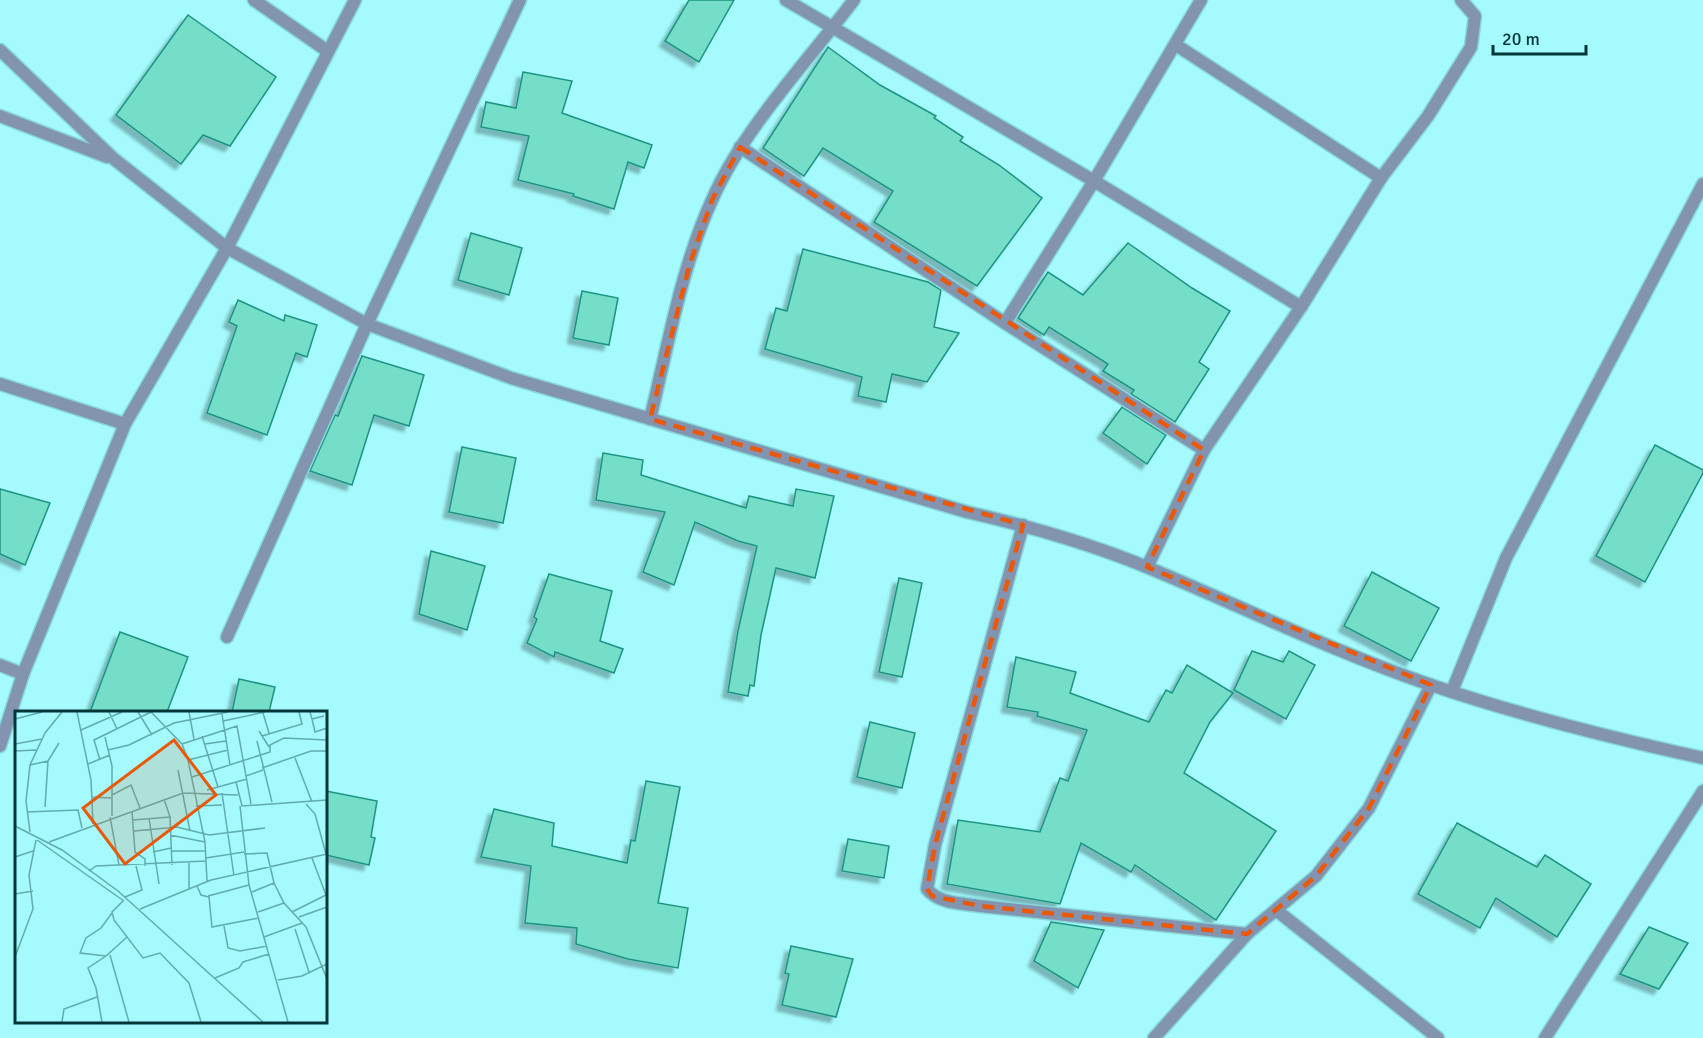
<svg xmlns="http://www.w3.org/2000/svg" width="1703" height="1038" font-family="Signika,sans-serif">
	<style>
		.building { fill: #75dec9; stroke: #1d9482; stroke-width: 1.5; filter: url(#shadow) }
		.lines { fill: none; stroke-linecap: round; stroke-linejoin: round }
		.minor-casing { stroke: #86d7da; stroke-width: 15 }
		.minor { stroke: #8294b0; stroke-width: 12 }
		.marked { fill: none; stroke: #e8590c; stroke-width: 4.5; stroke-dasharray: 12 8; stroke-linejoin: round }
		.inset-road { fill: none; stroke: #62acae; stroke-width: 1.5 }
		.view { fill: #e8590c; fill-opacity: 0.15; stroke: #e8590c; stroke-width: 3 }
		.inset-edge { fill: none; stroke: #003638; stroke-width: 3 }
	</style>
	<defs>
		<filter id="shadow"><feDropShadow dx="-5.5" dy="5.5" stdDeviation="1.5" flood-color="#0004"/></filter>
	</defs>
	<rect width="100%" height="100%" fill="#a4fafd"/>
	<!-- building -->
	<g class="building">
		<polygon points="689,0 734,0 699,62 665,41"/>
		<polygon points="188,15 276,77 230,146 203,135 181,164 116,115"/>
		<polygon points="828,47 880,85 936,116 934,118 963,137 960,141 999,165 1042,198 977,286 874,222 893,191 823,148 804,176 763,148"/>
		<polygon points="523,72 572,81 562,113 652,145 644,168 628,162 614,209 573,196 574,194 518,180 529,136 481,127 486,102 516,108"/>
		<polygon points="471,233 522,248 509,295 458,280"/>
		<polygon points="1128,243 1192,288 1230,311 1199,362 1209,369 1175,422 1131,394 1134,390 1103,371 1108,364 1049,327 1044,335 1018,318 1048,272 1083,295"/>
		<polygon points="803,249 928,282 941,290 934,327 959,333 927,382 892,374 886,402 858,396 862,377 765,349 776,308 787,311"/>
		<polygon points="582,291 618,298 609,345 573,338"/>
		<polygon points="238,300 284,321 285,315 317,325 307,357 296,353 267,435 207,413 237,326 229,322"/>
		<polygon points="362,356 424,375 409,426 374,415 352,485 310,471 335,415 338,416"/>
		<polygon points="1122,407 1166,435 1147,464 1103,433"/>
		<polygon points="1655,445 1703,470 1703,473 1645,582 1596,556"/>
		<polygon points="462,447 516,458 503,523 449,512"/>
		<polygon points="603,453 643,460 641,475 746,508 749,496 793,506 796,489 834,496 815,578 776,568 761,635 754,686 750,685 748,696 728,692 738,631 757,546 738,541 695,522 674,585 643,572 665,512 596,500"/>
		<polygon points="0,489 50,503 25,565 0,554"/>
		<polygon points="431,551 485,566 467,630 419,614"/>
		<polygon points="1372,572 1439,608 1411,661 1344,626"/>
		<polygon points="549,574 612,591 600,641 623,649 614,673 555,652 554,657 527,643 537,619 534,617"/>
		<polygon points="899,578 922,583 902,677 879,672"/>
		<polygon points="120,632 188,657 167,712 90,712"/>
		<polygon points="1252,651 1283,662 1289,651 1315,665 1286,719 1234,690"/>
		<polygon points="1016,657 1076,672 1070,693 1149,722 1166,690 1172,693 1187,665 1233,693 1210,722 1184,773 1276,831 1216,920 1135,865 1131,872 1081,843 1060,904 947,884 958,820 1040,832 1060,778 1068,781 1087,730 1037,716 1038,712 1007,707"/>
		<polygon points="239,679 275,687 269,712 232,712"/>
		<polygon points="870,722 915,733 902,788 857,777"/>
		<polygon points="646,781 680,787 658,903 688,908 678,968 628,959 576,944 577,928 525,923 531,866 481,857 494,809 554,823 552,846 627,863 631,840 635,841"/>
		<polygon points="326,791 377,801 371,837 375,838 369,865 326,855"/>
		<polygon points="1457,823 1537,867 1545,855 1591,884 1557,937 1496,898 1480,928 1418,894"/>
		<polygon points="848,839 889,846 884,878 842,871"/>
		<polygon points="1051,922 1104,930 1078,988 1034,961"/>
		<polygon points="1649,927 1688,943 1659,989 1620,974"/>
		<polygon points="791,946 853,959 836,1017 782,1005 789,974 785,973"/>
	</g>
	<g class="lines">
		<!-- minor casing -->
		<g class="minor-casing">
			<g id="minor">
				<polyline points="254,0 326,50"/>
				<polyline points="786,0 1094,181 1301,307"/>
				<polyline points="1176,45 1381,178"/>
				<path d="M0,50L114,159L227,248L367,324L511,378L967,512C1028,526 1091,544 1149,568C1243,607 1334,652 1431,685C1519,715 1612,738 1703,758"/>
				<polyline points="0,116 107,157"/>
				<polyline points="740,147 1005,323 1204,450"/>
				<polyline points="1005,323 1094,181 1201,0"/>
				<polyline points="0,384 125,424"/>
				<path d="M650,419C668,346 681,268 712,200C743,129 807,62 854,0"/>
				<path d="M1023,525L935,845L927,889C939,904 962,903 980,906L1247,934"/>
				<polyline points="1147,567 1204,450 1301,307 1381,178 1428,116 1471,47 1475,16 1461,0"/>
				<polyline points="227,637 367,324 520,0"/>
				<polyline points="0,665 23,674"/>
				<polyline points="1452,691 1506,558 1703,184"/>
				<polyline points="0,746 23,674 125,424 227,248 355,0"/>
				<polyline points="1276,910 1438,1038"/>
				<polyline points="1154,1038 1247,934 1316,876 1369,808 1431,685"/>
				<polyline points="1545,1038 1703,791"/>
			</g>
		</g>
		<!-- minor -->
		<use href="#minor" class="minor"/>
	</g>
	<!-- marked area -->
	<path class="marked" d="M740,147L1204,450L1147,567L1431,685L1369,808L1316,876L1247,934L980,906L932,896L927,889L935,845L1023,525L650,419L690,263L712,200Z"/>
	<!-- overview -->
	<g transform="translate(15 711)">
		<rect width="312" height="312" fill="#a4fafd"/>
		<path class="inset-road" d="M62,1L76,69L78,113M94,1L102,18M123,1L137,24M136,1L167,33L173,49L190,131L192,170M174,1L179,28M295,1L297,8L309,5M248,2L254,22M207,3L215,54M0,8L27,1M297,8L300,21L312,17M208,10L250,1M66,19L107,1M244,20L254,36M187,25L203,76M247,25L287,13L284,1M90,26L97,55V105M242,30L257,91M0,33L27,28M167,33L222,15L236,93M190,33L211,30M93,39L114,34L159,12L213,1M0,40L21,39M280,47L297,91M85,49L79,29L136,1M173,49L213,39M73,53L95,44M15,54L33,50L44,32M247,57L296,40H312M163,59L175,120M231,65L248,59M177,66L255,41V34L269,27L312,29M221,71L227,95L312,89M192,79L232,68M207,82L219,165M97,84L116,74L125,97M76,86L96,87M149,88L155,106L157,154M291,93L300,103L311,143M181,95L207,94M225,95L234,174L273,311M30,96L33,50M117,100L120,141L130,148V155M12,101L63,99L67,117M95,106L104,154M134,107L144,173M118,109L155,106M0,115L47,139L103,180L248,311M119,120L162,116L194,124L250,117M15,121L11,90L15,54L30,22L47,1M155,124L190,131M22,129L109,190M34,131L168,82L223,84M156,140H190M138,141L156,137M229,143L252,142L259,172L269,192L291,216L312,268M0,146L18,140M191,147L229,141M297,147L311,184M174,152V177M74,160L81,155L191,150M182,175L186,184L194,186L197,216L244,207M237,181L259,172M0,183L18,180M193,185L234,174M110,186L127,179L121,155M108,190L97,201L99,209L128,247L145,242L174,272L186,311M125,198L196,169L312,143M243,201L269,192M277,201L311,184M97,202L86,217L71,227L65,242L91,245L112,226M284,206L312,196M209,215L213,237L225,240L252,235M280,218L294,261M249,226L287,212M95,244L114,311M0,246L18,198L14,164L21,129M200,267L224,257L228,251L254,243M263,269L287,265L312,253M47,311L49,298L82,286M87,311L81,277L73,257L91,245"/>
		<path class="view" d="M159,29L201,84L110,153L68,97Z"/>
		<rect width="312" height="312" class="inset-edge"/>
	</g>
	<!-- scale -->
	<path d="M1493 45v9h93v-9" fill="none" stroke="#003638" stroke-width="3"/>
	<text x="1502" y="45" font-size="18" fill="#003638" stroke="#a4fafd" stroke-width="4.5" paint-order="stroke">20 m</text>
</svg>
